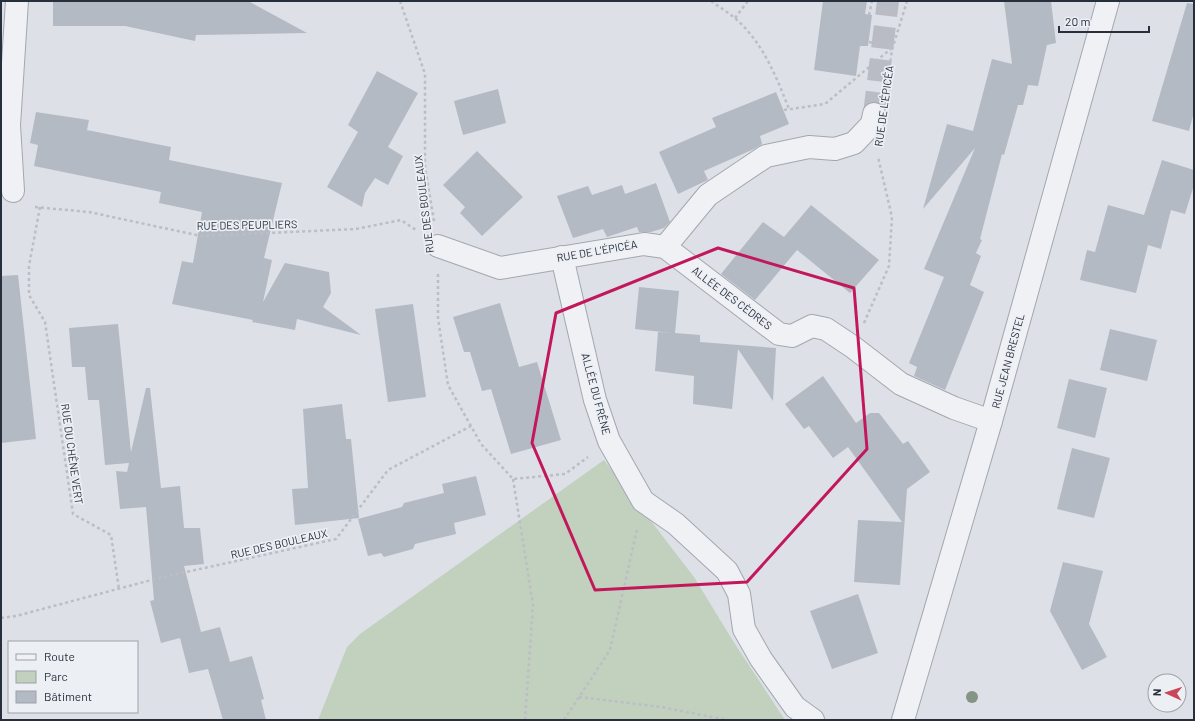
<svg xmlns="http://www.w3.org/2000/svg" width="1195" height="721" font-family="Barlow,sans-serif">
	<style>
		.green { fill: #c2d0be }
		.building { fill: #b4bac3 }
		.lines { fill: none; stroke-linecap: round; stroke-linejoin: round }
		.minor-tunnel { stroke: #b9bcc4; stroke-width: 22; stroke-dasharray: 22 11; stroke-linecap: butt }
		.minor-casing { stroke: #a3a7b0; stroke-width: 24 }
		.path { stroke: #bbbec5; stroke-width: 2.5; stroke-dasharray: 3 3; stroke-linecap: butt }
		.minor { stroke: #eff1f5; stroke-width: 22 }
		.tree { fill: #849585 }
		.marked { fill: none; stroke: #c2185b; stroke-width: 3; stroke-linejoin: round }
		.labels { text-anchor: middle; stroke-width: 3.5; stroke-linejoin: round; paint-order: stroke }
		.street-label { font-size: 11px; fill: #272e3c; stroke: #eceff4 }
	</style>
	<rect width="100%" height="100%" fill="#dde0e6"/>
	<!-- green -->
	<polygon class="green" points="604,460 694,577 733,641 785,720 318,720 347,647 360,634"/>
	<!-- building -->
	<g class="building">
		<polygon points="53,1 248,1 307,33 196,35 195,41 125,26 53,26"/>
		<polygon points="823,1 867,1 865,14 872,15 868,46 860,46 856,76 814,70"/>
		<polygon points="1004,1 1051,1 1056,43 1047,45 1038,86 1028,85 1023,105 1018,105 1004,155 1002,154 980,239 982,240 976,253 981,256 970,285 984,292 945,390 914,376 917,367 909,363 944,277 924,269 975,148 923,209 947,124 973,131 992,59 1012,64"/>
		<polygon points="1187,3 1194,4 1194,112 1189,131 1152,121"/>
		<polygon points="377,71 418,93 388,147 403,156 388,185 375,178 365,193 362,207 327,187 358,132 348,125"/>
		<polygon points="498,89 506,123 463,135 454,101"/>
		<polygon points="776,92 789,124 760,136 762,144 754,149 704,171 708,180 678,194 659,152 716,127 712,118"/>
		<polygon points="36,112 89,120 87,130 171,147 169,160 282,183 264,258 272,260 263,302 285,263 329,272 331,293 323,307 361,335 297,319 295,330 252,322 253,320 172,304 182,261 193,263 202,212 159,203 161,192 34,166 38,145 30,143"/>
		<polygon points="477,151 523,197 482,236 460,213 465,207 443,185"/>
		<polygon points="1162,160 1194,170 1194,185 1185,214 1171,210 1161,249 1148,245 1136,293 1080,280 1087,250 1095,252 1108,205 1144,215"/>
		<polygon points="656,183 670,222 664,228 651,232 639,232 637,227 607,237 603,229 573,238 557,196 588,186 592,195 622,185 625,194"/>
		<polygon points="811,205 879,260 850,293 797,250 755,300 721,274 763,222 784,237"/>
		<polygon points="18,275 36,439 1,443 1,276"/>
		<polygon points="639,287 679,291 675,333 700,335 700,342 776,348 773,401 738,349 732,409 693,404 694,376 655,371 658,332 671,333 635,329"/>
		<polygon points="500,303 519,367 537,362 561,440 511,454 491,389 482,391 470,352 464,352 453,317"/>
		<polygon points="413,304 426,397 388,402 375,309"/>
		<polygon points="118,324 131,452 146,388 150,388 161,488 180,486 184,528 200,528 204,564 184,566 201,632 220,627 230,662 252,656 264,699 261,700 266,720 223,720 208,669 189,673 180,638 161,643 150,601 154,600 146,507 120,509 116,471 127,472 129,463 105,465 99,400 88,400 85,367 72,367 69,328"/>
		<polygon points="1110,329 1157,340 1147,381 1100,370"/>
		<polygon points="823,376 856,423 870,413 879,413 903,444 908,441 930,472 907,489 900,585 854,582 858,520 902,522 848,447 833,458 809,426 804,429 785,404"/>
		<polygon points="1069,379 1107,388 1095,438 1057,428"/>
		<polygon points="342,404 346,439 351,439 359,518 295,525 292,489 308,488 303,409"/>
		<polygon points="1072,448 1110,458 1094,518 1057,509"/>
		<polygon points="476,476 486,515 454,523 456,534 415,544 413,549 384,557 381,553 368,556 358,519 402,507 404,503 444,493 442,484"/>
		<polygon points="1063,562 1103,571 1089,624 1107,657 1082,670 1050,611"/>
		<polygon points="858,594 878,653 832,669 810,611"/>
	</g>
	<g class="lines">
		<!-- minor-tunnel -->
		<polyline class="minor-tunnel" points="874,114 888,1"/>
		<!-- minor casing -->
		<g class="minor-casing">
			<g id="minor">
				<polyline points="13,191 9,125 17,1"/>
				<polyline points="438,246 500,268 644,244 665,247 779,334 792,336 812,326 826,329 853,347 901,384 954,408 991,421"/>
				<polyline points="665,247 708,195 766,156 809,147 835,149 854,143 872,124 874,114"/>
				<polyline points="562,257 595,400 609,441 643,501 676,524 727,571 739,594 744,629 761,659 795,707 813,720"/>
				<polyline points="903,720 991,421 1108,1"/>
			</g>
		</g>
		<!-- path -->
		<g class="path">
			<polyline points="400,1 425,74 425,167 434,221"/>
			<path d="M711,1C719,7 728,12 736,19C763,43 776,76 789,109"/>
			<polyline points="869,15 872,1"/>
			<polyline points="735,18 748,1"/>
			<polyline points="869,42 893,46"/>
			<polyline points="886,91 892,50 907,1"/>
			<polyline points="784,110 825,104 893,47"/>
			<polyline points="35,207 89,212 201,236 356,229 401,220 416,230"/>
			<polyline points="40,207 29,266 29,295 45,322 73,514 111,535 119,589"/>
			<polyline points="438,274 438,318 448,385 481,444 513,479 565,474 588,457"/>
			<polyline points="864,323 889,266 892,217 878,157"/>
			<polyline points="513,479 533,605 525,720"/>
			<polyline points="1,618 16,616 159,578 336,539 388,470 471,426"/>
			<polyline points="579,697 661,707 727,720"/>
			<polyline points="564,720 610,650 637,529"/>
		</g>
		<!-- minor -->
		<use href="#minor" class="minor"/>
	</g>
	<!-- trees -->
	<circle class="tree" cx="972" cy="697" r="6"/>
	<!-- marked area -->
	<path class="marked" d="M718,248L854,288L867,449L747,582L595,590L532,443L556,313Z"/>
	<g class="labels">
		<!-- street labels -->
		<g class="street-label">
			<text transform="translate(884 106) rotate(-82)" y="4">RUE DE L'ÉPICÉA</text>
			<text transform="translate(424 204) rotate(-97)" y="4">RUE DES BOULEAUX</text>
			<text transform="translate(247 225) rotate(-1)" y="4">RUE DES PEUPLIERS</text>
			<text transform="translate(597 251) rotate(-10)" y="4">RUE DE L'ÉPICÉA</text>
			<text transform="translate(732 298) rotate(37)" y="4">ALLÉE DES CÈDRES</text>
			<text transform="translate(1008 361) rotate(-75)" y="4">RUE JEAN BRESTEL</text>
			<text transform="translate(596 394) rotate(75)" y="4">ALLÉE DU FRÊNE</text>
			<text transform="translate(72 454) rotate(82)" y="4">RUE DU CHÊNE VERT</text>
			<text transform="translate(279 544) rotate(-13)" y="4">RUE DES BOULEAUX</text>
		</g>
	</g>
	<!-- border -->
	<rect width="1195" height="721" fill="none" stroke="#272e3c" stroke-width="4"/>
	<!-- legend -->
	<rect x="8" y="641" width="130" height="72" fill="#eceff4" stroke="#9da2aa"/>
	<rect x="16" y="654" width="20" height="6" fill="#eff1f5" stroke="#9da2aa"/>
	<text x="44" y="661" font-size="12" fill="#272e3c">Route</text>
	<rect x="16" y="671" width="20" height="12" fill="#c2d0be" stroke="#9da2aa"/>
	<text x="44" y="681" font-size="12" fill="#272e3c">Parc</text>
	<rect x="16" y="691" width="20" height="12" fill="#b4bac3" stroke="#9da2aa"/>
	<text x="44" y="701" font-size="12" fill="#272e3c">Bâtiment</text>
	<!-- north arrow -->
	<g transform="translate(1167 693) rotate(273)"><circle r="19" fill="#eceff4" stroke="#9da2aa"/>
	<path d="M0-3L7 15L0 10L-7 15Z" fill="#c84657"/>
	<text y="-6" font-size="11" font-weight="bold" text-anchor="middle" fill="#272e3c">N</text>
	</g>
	<!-- scale -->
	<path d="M1059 26v6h90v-6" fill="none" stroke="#272e3c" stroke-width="2"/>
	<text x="1065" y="26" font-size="12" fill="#272e3c" stroke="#eceff4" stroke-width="3" paint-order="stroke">20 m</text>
</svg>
